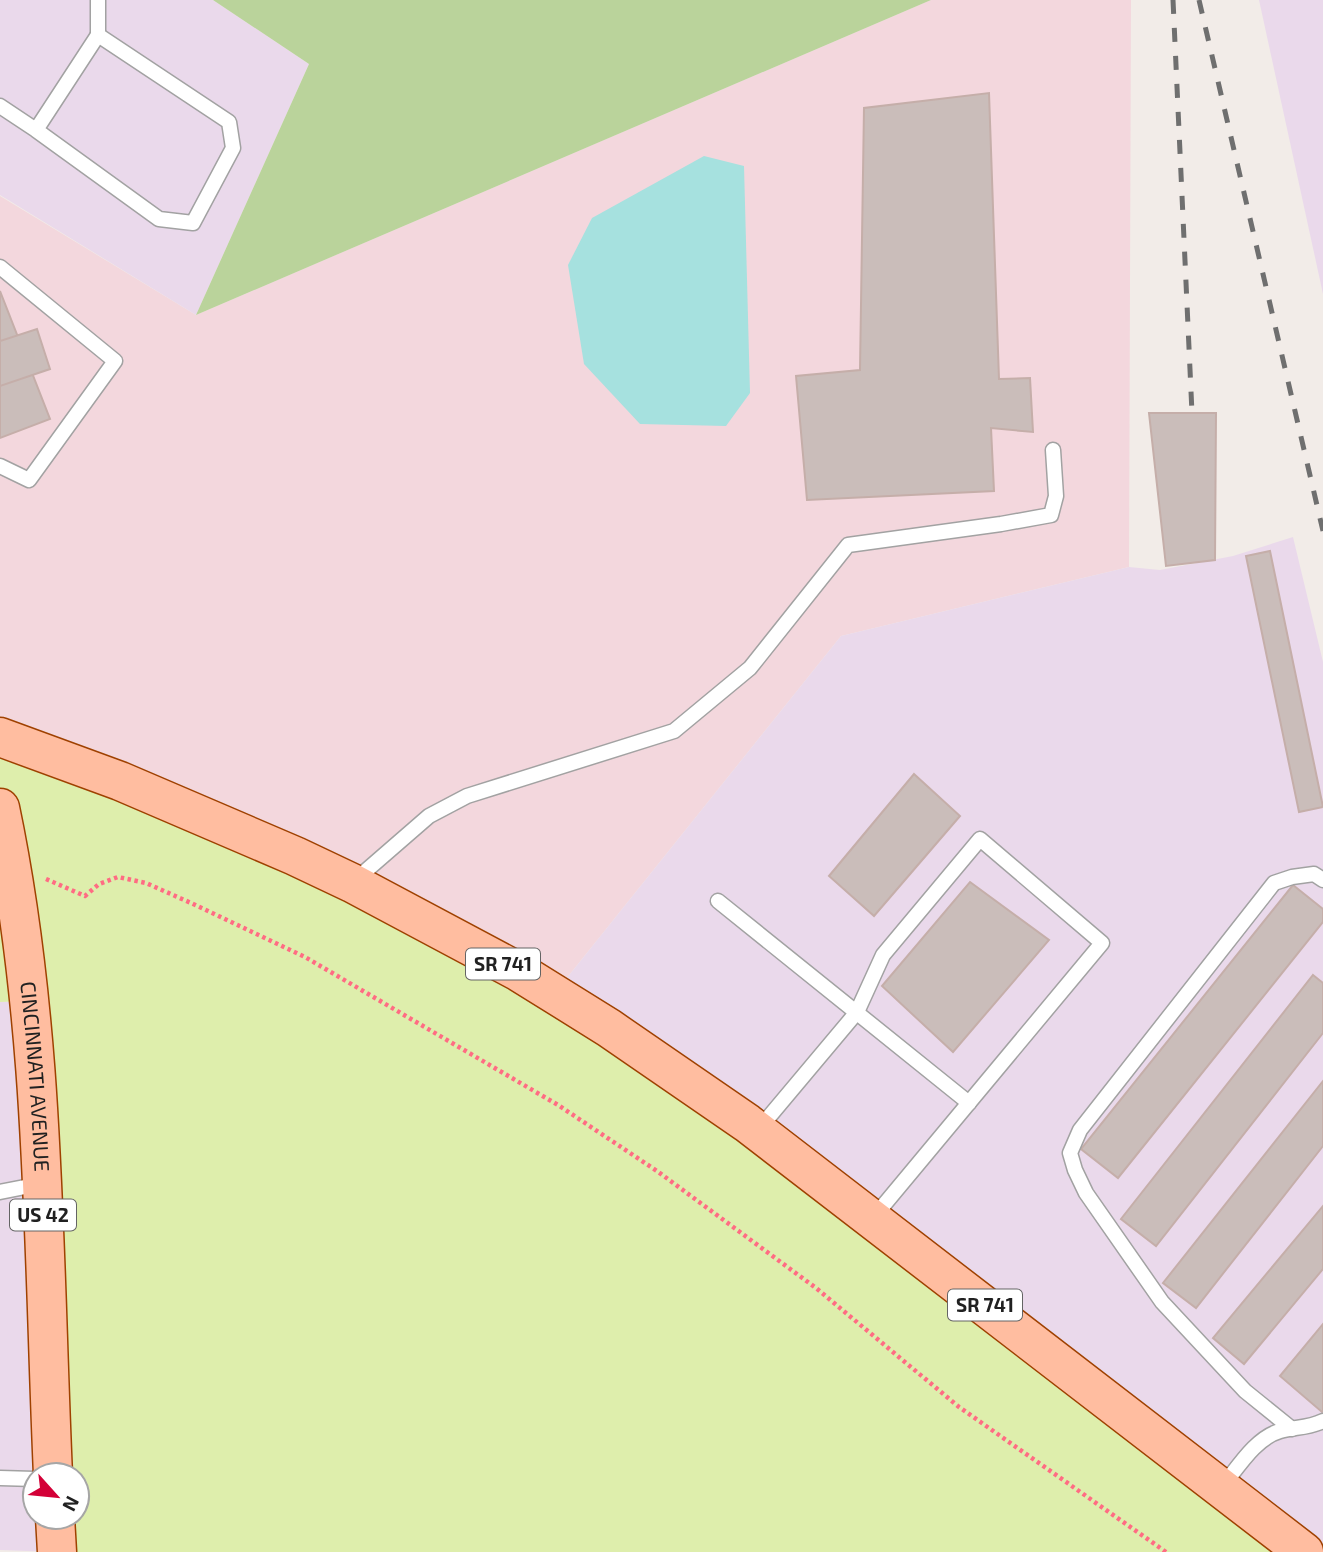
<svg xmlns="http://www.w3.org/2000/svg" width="1323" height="1552" font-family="'Exo 2',sans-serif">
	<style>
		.commercial { fill: #f3d7dd }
		.industrial { fill: #ead9eb }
		.grass { fill: #deeeac }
		.forest { fill: #bad39b }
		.water { fill: #a6e1df }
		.building { fill: #cabdba; stroke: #c5aea9; stroke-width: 2 }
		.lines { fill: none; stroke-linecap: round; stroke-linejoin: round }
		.lane-casing { stroke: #a2a2a2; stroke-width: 17 }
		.primary-casing { stroke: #9f4100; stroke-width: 41 }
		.path { stroke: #ff6c83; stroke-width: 4.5; stroke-dasharray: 3.5 3.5; stroke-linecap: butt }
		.lane { stroke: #fff; stroke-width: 14 }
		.primary { stroke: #ffbda0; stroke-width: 38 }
		.rail { stroke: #6f6f6f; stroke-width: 5; stroke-dasharray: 14 14; stroke-linecap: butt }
		.labels { text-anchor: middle; stroke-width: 5; stroke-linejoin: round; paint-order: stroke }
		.shield { fill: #fff; stroke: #646464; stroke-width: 2 }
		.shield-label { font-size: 19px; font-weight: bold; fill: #212121 }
		.street-label { font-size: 21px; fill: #212121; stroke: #fff }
	</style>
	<rect width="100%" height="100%" fill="#f2ece8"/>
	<!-- commercial -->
	<polygon class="commercial" points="931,0 1131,0 1129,567 841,636 554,994 0,737 0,196 196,315"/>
	<!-- industrial -->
	<g class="industrial">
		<polygon points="0,0 213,0 309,64 196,315 0,195"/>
		<polygon points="1259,0 1323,0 1323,294"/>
		<polygon points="1293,537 1323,662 1323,1552 1304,1552 554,994 841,636 1129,567 1160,570 1233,556"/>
		<polygon points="28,1001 35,1517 55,1517 57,1552 0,1550 0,1002"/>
	</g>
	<!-- grass -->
	<polygon class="grass" points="0,739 554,994 1304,1552 54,1552 53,1517 77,1517 77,1475 51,1475 26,1001 0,1002"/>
	<!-- forest -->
	<polygon class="forest" points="213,0 931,0 196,315 309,64"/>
	<!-- water -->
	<polygon class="water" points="704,156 744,166 750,393 726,426 640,424 584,364 568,265 592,218"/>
	<!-- building -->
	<g class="building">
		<polygon points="989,93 999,379 1030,378 1033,432 991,428 994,491 807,500 796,376 860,370 864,108"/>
		<polygon points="0,291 50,419 0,438"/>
		<polygon points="37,329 50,369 0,386 0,341"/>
		<polygon points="1149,413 1216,413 1215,560 1166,566"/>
		<polygon points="1270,551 1323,807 1299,812 1246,556"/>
		<polygon points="914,774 960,816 874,916 829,876"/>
		<polygon points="970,882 1049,940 953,1052 882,986"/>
		<polygon points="1293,885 1323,909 1323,922 1118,1178 1081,1149"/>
		<polygon points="1313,975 1323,983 1323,1033 1156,1246 1121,1219"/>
		<polygon points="1323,1081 1323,1146 1196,1308 1163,1283"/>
		<polygon points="1323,1206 1323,1269 1244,1364 1213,1338"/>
		<polygon points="1323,1324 1323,1411 1322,1412 1280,1376"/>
	</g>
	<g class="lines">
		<!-- lane casing -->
		<g class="lane-casing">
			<g id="lane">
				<polyline points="98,0 98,35"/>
				<polyline points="0,106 36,130 98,35 229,122 233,148 193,223 159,219 36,130"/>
				<polyline points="0,267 115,361 29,480 0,466"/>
				<polyline points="353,882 429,816 467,796 674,731 750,668 848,545 1001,524 1051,515 1056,496 1053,450"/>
				<polyline points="718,901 969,1103"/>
				<polyline points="758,1130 857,1012 883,955 980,839 1102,943 873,1218"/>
				<polyline points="0,1192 40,1184"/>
				<polyline points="1292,1429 1245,1391 1162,1302 1086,1193 1075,1170 1070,1153 1080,1130 1274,883 1292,877 1314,874 1323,880"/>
				<polyline points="0,1478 35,1479"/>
				<path d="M1221,1488C1237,1469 1255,1438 1280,1431C1295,1427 1309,1428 1323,1421"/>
			</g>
		</g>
		<!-- primary casing -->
		<g class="primary-casing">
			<g id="primary">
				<polyline points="0,737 120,781 295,856 352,883 519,972 609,1028 747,1123 1304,1552"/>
				<path id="s1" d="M0,808C46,1027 43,1253 53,1475"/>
				<polyline points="55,1517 57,1552"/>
			</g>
		</g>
		<!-- path -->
		<polyline class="path" points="46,879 85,896 99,884 118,877 146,883 191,903 305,957 558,1105 657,1171 816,1288 959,1407 1166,1552"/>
		<!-- lane -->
		<use href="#lane" class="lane"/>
		<!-- primary -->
		<use href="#primary" class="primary"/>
		<!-- rail -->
		<g class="rail">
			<polyline points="1173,0 1192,413"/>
			<polyline points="1199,0 1323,531"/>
		</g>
	</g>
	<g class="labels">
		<!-- shield labels -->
		<g class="shield">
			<rect x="466" y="948.5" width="74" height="31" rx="5"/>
			<rect x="10" y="1199.5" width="66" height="31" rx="5"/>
			<rect x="948" y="1289.5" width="74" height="31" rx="5"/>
		</g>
		<g class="shield-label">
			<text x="503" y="971">SR 741</text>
			<text x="43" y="1222">US 42</text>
			<text x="985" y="1312">SR 741</text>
		</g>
		<!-- street labels -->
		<g class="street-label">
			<text dy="7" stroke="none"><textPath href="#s1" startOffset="271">CINCINNATI AVENUE</textPath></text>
		</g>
	</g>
	<!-- north arrow -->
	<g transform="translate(56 1496) rotate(117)"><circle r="33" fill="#ffffff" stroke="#a6a6a6" stroke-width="2"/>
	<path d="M0-5L12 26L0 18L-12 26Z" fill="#d30037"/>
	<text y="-10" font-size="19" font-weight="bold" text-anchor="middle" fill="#212121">N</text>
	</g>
</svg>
